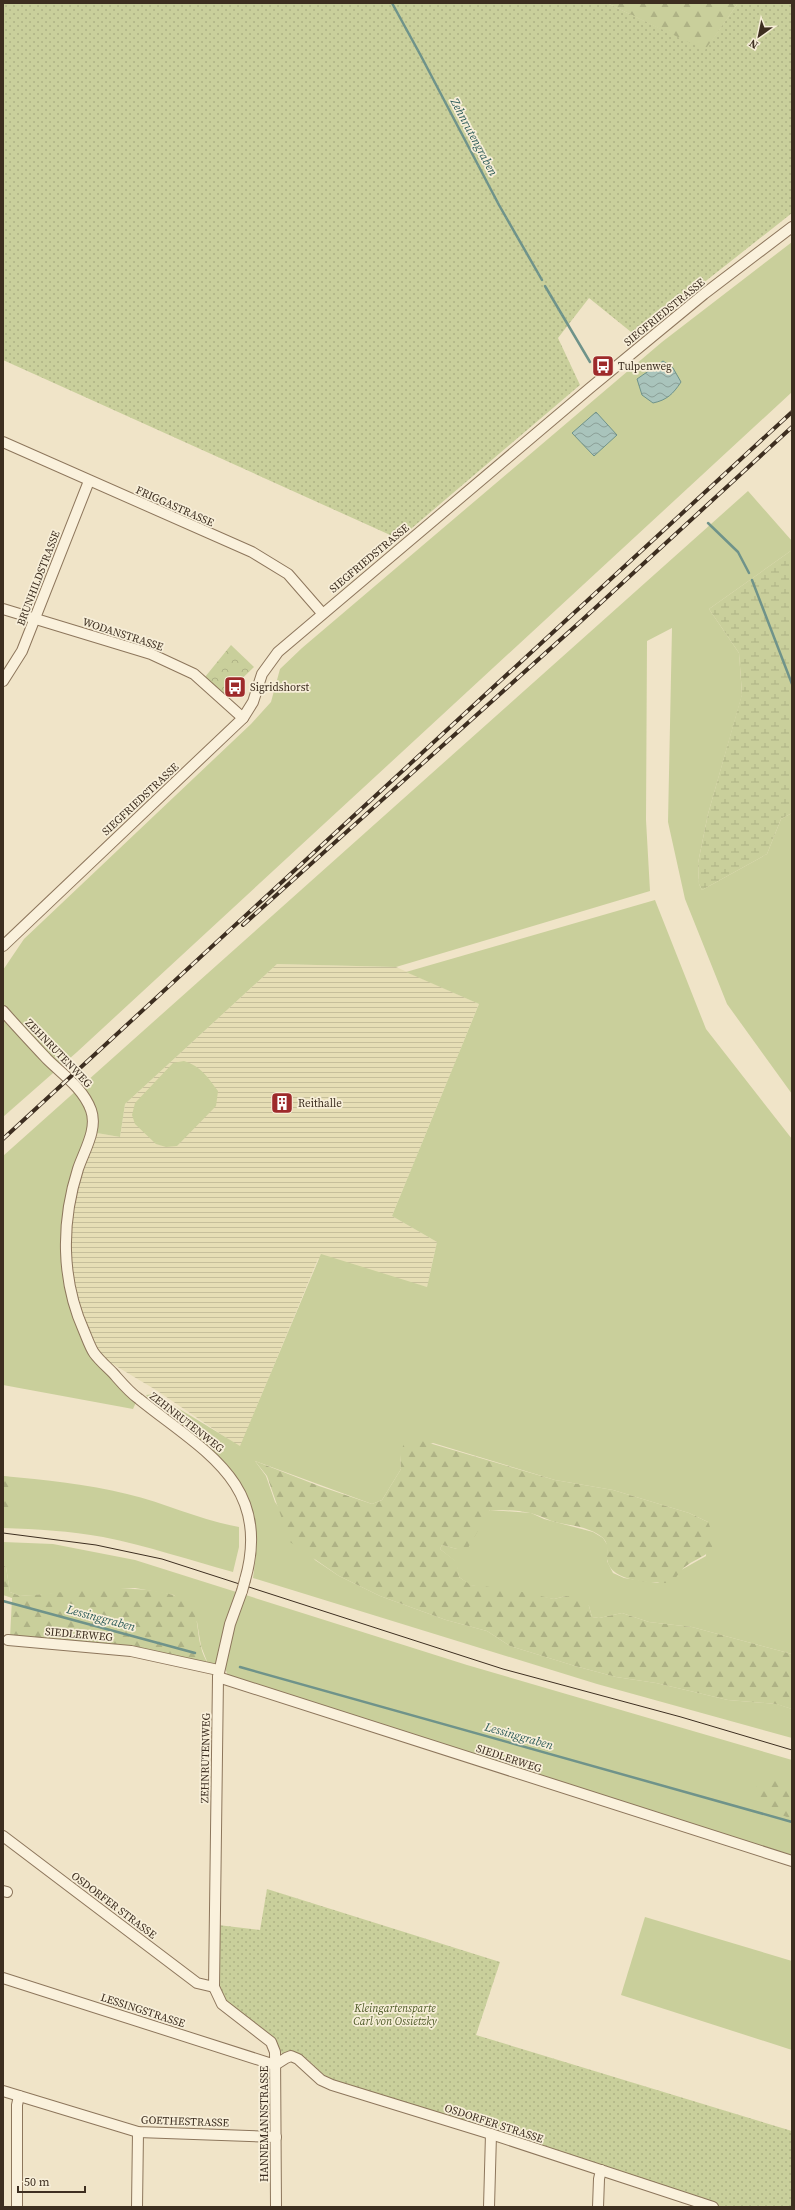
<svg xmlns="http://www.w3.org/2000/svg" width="795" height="2210" font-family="'Source Serif 4',serif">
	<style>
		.farmland { fill: url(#farmland-rules) }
		.grass { fill: #c9cf9b }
		.forest { fill: url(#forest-firs) }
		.wetland { fill: url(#wetland-marsh) }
		.park { fill: url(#park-crowns) }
		.garden { fill: url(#garden-dots) }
		.water { fill: url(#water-waves); stroke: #6f938a }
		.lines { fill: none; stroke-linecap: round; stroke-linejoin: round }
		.stream { stroke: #6f938a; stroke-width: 2.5 }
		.minor-casing { stroke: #8d765c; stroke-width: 12 }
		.minor { stroke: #faf1dc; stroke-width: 10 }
		.tram { stroke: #3d2e20; stroke-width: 1 }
		.rail-casing { stroke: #3d2e20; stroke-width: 4 }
		.rail { stroke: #f7eed8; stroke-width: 2.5; stroke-dasharray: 8; stroke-linecap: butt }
		.minor-bridge-casing { stroke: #8d765c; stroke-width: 12; stroke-linecap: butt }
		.minor-bridge { stroke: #faf1dc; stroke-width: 10 }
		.labels { text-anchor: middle; stroke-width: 3.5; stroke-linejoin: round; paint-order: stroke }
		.street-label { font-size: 11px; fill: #3d2e20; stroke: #f7eed8 }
		.poi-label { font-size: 11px; fill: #3d2e20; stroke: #f7eed8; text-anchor: start }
		.park-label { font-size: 11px; font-style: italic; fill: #4d5a26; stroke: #f7eed8 }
		.water-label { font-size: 12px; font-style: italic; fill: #2f5d5a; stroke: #f7eed8 }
	</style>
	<defs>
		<pattern id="farmland-rules" width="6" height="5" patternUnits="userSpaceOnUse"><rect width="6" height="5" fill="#e6deb5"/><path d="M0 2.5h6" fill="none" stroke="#c6bf9b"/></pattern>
		<pattern id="forest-firs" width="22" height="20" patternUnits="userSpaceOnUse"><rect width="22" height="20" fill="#c9cf9b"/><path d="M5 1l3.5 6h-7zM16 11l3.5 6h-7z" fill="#aeb285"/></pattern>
		<pattern id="wetland-marsh" width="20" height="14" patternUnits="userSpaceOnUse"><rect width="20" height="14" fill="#c9cf9b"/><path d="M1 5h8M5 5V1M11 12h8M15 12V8" fill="none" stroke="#aeb285"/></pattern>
		<pattern id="park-crowns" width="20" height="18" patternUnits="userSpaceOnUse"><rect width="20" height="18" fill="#c9cf9b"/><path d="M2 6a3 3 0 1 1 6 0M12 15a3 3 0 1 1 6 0" fill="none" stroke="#aeb285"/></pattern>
		<pattern id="garden-dots" width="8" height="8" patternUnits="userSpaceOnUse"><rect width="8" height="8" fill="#c9cf9b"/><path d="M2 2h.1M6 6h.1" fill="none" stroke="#aeb285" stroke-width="1.8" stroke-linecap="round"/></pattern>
		<pattern id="water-waves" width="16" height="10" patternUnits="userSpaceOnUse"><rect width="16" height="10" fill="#a9c4bc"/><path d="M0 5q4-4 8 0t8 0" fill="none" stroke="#8ba098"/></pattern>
	</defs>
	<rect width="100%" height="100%" fill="#f0e4c8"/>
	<!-- farmland -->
	<polygon class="farmland" points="277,964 396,967 479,1004 392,1216 437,1242 427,1287 318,1259 240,1447 156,1390 94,1353 75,1310 67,1217 91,1132 120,1137 125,1104"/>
	<!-- grass -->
	<g class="grass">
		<polygon points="792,242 792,392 77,1052 3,1117 3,970 24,939 251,724 271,702 280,669 302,648 662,342"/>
		<polygon points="748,491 792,541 792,550 709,609 739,653 742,695 708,814 698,863 699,884 702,890 767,854 781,819 792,813 792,1094 727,1004 685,899 668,822 672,628 647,641 646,820 650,891 396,967 277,964 125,1104 120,1137 91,1132 77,1170 65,1264 94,1353 138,1398 133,1409 3,1385 3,1156"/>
		<path d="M655,900L706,1029L792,1139V1654L692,1627L649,1622L622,1613L599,1618L592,1617L589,1606L566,1596L554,1599L470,1585L459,1577L456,1562L440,1549L442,1545L457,1549L490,1510L531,1513L544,1519L593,1532L603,1538L608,1546L607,1561L613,1573L624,1578L658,1583L706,1556L708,1522L689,1513L613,1490L555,1480L433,1443L400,1455L401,1469L382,1500L372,1504L255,1461L266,1476L275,1502L315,1560L339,1576L380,1596L446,1620L487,1631L510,1646L575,1666L616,1677L656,1683L728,1700L777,1704L792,1709V1738L597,1684L253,1578C268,1487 218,1453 153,1404L146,1395L155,1394L240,1446L321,1254L427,1287L437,1242L392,1216L479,1004L406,972Z"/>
		<path d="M184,1061C201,1066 208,1078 218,1091L216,1106L177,1146L166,1147L156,1144L135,1124L132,1115L135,1103L173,1063Z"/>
		<path d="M3,1476C45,1480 87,1484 127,1494C166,1503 199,1520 239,1527V1547L233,1572C190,1560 147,1546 103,1537C70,1531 37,1529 3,1528Z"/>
		<polygon points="3,1542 53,1544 135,1560 467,1665 792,1760 792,1858 228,1676 225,1668 208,1664 201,1646 197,1622 174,1595 135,1588 20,1596 10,1592 6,1567 3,1565"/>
		<polygon points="645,1917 792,1961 792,2050 621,1995"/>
	</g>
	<!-- forest -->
	<g class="forest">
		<polygon points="607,3 738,3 705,51"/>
		<path d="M412,1438L555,1480L613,1490L689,1513L708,1522C725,1560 697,1552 680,1572C677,1575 675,1579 673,1583C655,1583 610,1583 607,1559C607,1551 609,1543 602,1537C589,1527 574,1526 559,1523C549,1521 540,1515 530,1513C517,1510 503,1510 490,1510L468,1548L457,1549L442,1545L440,1549L457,1562L459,1577L471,1585L509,1589L554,1599L566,1596L581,1598L589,1606L592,1617L599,1618L622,1613L649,1622L692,1627L792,1654V1709L776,1704L728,1700L656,1683L616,1677L575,1666L510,1646L487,1631L446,1620L380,1596L339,1576L290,1542L267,1476L255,1461L319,1486L372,1504L382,1500L401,1469L400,1455L404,1443Z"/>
		<polygon points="3,1476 9,1477 12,1494 8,1514 3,1514"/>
		<path d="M3,1565L6,1567L10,1592L20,1596C57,1594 170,1575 192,1608C199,1620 197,1634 201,1647C202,1653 205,1658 208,1664L10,1638L12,1598L3,1595Z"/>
		<polygon points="762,1780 792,1781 792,1819 759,1806 753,1791"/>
	</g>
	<!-- wetland -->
	<polygon class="wetland" points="792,550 792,813 781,819 767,854 702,890 699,884 698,863 708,814 742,694 739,653 709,609"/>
	<!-- park -->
	<polygon class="park" points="231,645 254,667 225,695 205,677"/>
	<!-- garden -->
	<g class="garden">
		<polygon points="5,3 607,3 705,50 738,3 792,3 792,213 636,336 589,298 558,338 580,385 399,539 3,360 3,5"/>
		<path d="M267,1889L500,1962L476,2035L792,2131V2207H722L332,2080C315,2072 302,2044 282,2054L275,2038L225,2000L219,1985L218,1925L260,1930Z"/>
	</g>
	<!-- water -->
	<g class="water">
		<path d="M663,361L673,368L681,382C673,394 667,400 653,403L642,395L637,379Z"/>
		<polygon points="596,412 617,435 594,456 572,433"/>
	</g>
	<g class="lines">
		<!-- stream -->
		<g class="stream">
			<polyline points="392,3 421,56 499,205 542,280"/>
			<polyline points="545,286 590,362"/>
			<polyline points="708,523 738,552 749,573"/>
			<polyline points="752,580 792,684"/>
			<polyline points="3,1601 195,1653"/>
			<polyline points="240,1667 792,1822"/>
		</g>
		<!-- minor casing -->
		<g class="minor-casing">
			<g id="minor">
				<polyline points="3,442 252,552 288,574 322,613"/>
				<polyline points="3,609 151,654 194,674 243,718"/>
				<polyline points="3,681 22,651 89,481"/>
				<polyline points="3,946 243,718 253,702 262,674 278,652 590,388 704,294 792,227"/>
				<path d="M3,1011C17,1027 32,1043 47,1059C62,1074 83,1088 91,1110C98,1129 84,1151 78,1169C61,1222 61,1280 84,1331C87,1338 90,1347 94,1353C99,1360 107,1367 113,1373C121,1382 129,1392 139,1399C202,1450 273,1483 245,1580"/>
				<polyline points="242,1591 230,1624 218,1677 214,1987 222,2004 271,2042 275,2052 276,2207"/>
				<polyline points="8,1640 131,1651 218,1670"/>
				<polyline points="218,1677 792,1861"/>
				<polyline points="3,1836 197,1983 214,1987"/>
				<polyline points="3,1891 7,1892"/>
				<polyline points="3,1978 275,2065"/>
				<polyline points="275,2065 286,2058 291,2056 298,2059 321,2080 332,2085 491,2134 713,2207"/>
				<polyline points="3,2091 138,2132 276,2137"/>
				<polyline points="17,2207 17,2105 19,2096"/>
				<polyline points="137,2207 138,2132"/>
				<polyline points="489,2207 491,2134"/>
				<polyline points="598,2207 599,2179 601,2170"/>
			</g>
		</g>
		<!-- minor -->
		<use href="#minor" class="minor"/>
		<!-- tram -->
		<polyline class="tram" points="3,1533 96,1545 162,1559 503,1669 681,1717 792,1750"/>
		<!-- rail casing -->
		<g class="rail-casing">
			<g id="rail">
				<polyline points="243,925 580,622 792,427"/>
				<polyline points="3,1139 792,412"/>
			</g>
		</g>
		<!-- rail -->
		<use href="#rail" class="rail"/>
		<!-- minor-bridge casing -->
		<g class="minor-bridge-casing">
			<polyline id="minor-bridge" points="242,1591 245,1580"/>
		</g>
		<!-- minor-bridge -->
		<use href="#minor-bridge" class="minor-bridge"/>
	</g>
	<!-- icons -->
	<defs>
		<g id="bus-square" transform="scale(1.15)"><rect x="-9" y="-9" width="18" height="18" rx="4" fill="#9e2a2b" stroke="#f7eed8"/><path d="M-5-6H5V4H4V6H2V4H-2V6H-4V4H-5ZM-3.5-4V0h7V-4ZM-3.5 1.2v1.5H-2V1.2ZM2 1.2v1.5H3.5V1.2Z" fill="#fff"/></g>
		<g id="building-square" transform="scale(1.15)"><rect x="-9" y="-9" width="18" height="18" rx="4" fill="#9e2a2b" stroke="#f7eed8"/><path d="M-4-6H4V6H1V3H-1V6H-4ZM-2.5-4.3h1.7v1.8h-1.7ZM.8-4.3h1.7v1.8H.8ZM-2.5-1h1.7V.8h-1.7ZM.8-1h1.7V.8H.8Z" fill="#fff"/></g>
	</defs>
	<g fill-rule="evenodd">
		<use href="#bus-square" x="603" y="366"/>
		<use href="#bus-square" x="235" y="687"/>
		<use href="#building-square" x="282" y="1103"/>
	</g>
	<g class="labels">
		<!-- street labels -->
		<g class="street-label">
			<text transform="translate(664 312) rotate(-39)" y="4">SIEGFRIEDSTRASSE</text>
			<text transform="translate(175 506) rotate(24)" y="4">FRIGGASTRASSE</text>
			<text transform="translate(369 558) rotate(-40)" y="4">SIEGFRIEDSTRASSE</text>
			<text transform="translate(38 578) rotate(-69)" y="4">BRUNHILDSTRASSE</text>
			<text transform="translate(123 634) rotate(18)" y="4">WODANSTRASSE</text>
			<text transform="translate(140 799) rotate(-43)" y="4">SIEGFRIEDSTRASSE</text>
			<text transform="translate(59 1053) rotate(46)" y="4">ZEHNRUTENWEG</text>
			<text transform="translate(187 1422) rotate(38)" y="4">ZEHNRUTENWEG</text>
			<text transform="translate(79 1634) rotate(5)" y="4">SIEDLERWEG</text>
			<text transform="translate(205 1758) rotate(-89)" y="4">ZEHNRUTENWEG</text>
			<text transform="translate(509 1758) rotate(18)" y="4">SIEDLERWEG</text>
			<text transform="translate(114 1905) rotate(37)" y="4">OSDORFER STRASSE</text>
			<text transform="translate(143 2010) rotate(18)" y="4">LESSINGSTRASSE</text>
			<text transform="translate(185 2121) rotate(2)" y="4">GOETHESTRASSE</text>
			<text transform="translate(494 2123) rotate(18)" y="4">OSDORFER STRASSE</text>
			<text transform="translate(264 2124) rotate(-90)" y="4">HANNEMANNSTRASSE</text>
		</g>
		<!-- poi labels -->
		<g class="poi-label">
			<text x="618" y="370">Tulpenweg</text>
			<text x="250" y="691">Sigridshorst</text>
			<text x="298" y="1107">Reithalle</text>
		</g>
		<!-- park labels -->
		<g class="park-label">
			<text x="395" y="2012">Kleingartensparte<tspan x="395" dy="13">Carl von Ossietzky</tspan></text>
		</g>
		<!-- water labels -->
		<g class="water-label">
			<text transform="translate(474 137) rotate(62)" y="4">Zehnrutengraben</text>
			<text transform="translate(101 1618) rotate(15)" y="4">Lessinggraben</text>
			<text transform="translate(519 1736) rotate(16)" y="4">Lessinggraben</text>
		</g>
	</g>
	<!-- border -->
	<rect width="795" height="2210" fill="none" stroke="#3d2e20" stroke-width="8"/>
	<!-- north arrow -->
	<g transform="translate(759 36) rotate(213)" stroke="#f7eed8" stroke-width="3" paint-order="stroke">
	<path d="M0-3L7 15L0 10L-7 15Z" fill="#3d2e20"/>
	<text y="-6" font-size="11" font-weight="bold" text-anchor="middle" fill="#3d2e20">N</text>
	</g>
	<!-- scale -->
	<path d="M18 2186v6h67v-6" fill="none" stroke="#3d2e20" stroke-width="2"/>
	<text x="24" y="2186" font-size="12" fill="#3d2e20" stroke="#f7eed8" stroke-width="3" paint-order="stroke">50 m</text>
</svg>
